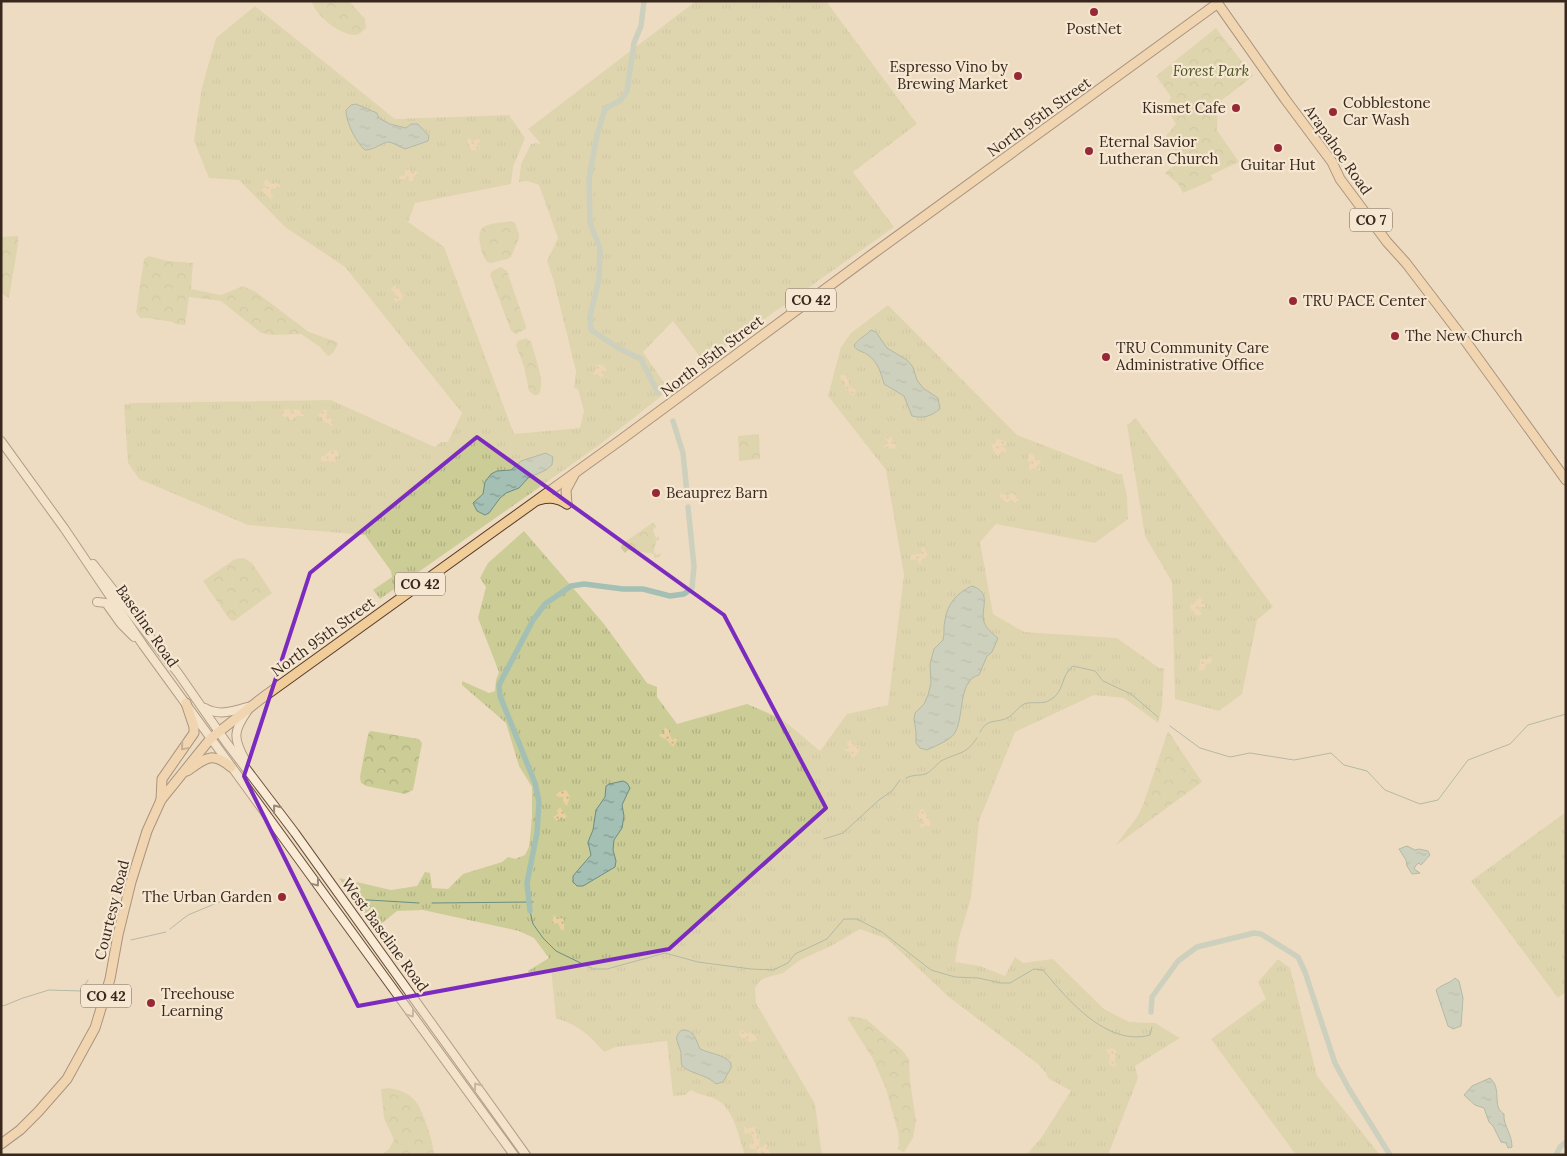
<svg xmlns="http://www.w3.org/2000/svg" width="1567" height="1156" font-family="Lora,serif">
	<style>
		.grass { fill: url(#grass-tufts) }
		.sand { fill: url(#sand-dots) }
		.park { fill: url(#park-crowns) }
		.pitch { fill: #cbcc96 }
		.water { fill: url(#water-ripples); stroke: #6b8e82 }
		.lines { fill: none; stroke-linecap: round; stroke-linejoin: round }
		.stream { stroke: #6b8e82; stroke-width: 1 }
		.canal { stroke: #a4c0b5; stroke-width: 5.5 }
		.secondary-casing { stroke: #694f3c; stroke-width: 10 }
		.primary-casing { stroke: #553c2d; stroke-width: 11 }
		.secondary { stroke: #f9ebd5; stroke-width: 8 }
		.primary { stroke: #f1cd99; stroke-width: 9 }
		.oneway { stroke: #947a5b }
		.oneway2 { stroke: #988979 }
		.marked { fill: none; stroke: #7b2cbf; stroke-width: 4; stroke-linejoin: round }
		.poi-dot { fill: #962935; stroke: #f5e7d1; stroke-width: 2 }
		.labels { text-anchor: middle; stroke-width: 4.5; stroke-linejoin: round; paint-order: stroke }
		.shield { fill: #f5e7d1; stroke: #706153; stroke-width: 1 }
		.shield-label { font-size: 14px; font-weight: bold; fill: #37271d }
		.poi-label { font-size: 15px; fill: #37271d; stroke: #f5e7d1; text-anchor: start }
		.park-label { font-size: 15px; font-style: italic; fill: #4c5424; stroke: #f5e7d1 }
		.street-label { font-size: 15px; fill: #37271d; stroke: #f5e7d1 }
	</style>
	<defs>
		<pattern id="grass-tufts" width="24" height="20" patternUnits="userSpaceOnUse" patternTransform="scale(1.25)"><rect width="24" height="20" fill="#cbcc96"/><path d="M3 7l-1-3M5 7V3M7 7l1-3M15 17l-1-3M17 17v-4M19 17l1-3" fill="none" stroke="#afaf81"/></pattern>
		<pattern id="sand-dots" width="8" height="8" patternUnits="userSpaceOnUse" patternTransform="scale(1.25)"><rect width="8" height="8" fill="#eacf9f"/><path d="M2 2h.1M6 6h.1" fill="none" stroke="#c9b288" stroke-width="1.8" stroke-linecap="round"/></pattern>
		<pattern id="park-crowns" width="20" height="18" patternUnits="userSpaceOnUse" patternTransform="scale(1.25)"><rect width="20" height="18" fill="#cbcc96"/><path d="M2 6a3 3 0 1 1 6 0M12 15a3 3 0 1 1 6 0" fill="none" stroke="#afaf81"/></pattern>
		<pattern id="water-ripples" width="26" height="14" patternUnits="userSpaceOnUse" patternTransform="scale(1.25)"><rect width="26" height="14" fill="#a4c0b5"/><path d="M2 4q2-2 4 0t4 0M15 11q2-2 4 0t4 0" fill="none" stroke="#869c93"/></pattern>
	</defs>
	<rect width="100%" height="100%" fill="#eedcc2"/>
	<!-- grass -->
	<g class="grass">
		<polygon points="696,1 826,1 917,124 853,172 894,227 704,362 673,321 643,352 669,390 598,446 380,599 373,590 392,577 391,571 365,535 248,525 139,479 128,463 124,405 131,403 331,400 435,447 441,442 448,442 462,413 345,267 285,227 239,180 209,178 194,141 202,87 216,38 255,6 395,119 509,115 525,138 513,167 511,184 415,203 408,222 444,247 514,434 580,428 584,411 578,389 574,388 576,371 554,282 547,261 558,238 539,185 527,181 519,182 521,164 531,144 537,143 541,144 528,129"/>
		<path d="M888,305L1017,435L1118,474H1122L1127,496L1128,519L1095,543L996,524L980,542L993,614L1024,632L1117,638L1159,668H1164L1162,707L1158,723L1124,698L1094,695L1015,732L979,821L971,898L959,938L955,962L980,966L1005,976L1015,957L1023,963L1053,959L1104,1009L1129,1022L1155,1023L1180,1038L1135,1066L1138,1078L1108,1155H1026L1041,1138L1071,1091L1048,1078L1046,1073L1038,1064L950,998L887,939L860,929L831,946L800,960L783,973L765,978L760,981L755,988L756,1003L815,1104L822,1155H745C738,1136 734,1106 713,1098C705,1095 699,1095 691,1090L685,1095L673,1096L667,1041L616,1047L604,1052C587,1033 581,1027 556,1018L551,969L530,975L528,971L549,958L534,938L519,931L423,910L397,911L375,929L339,878L391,890L417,886L425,872L430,873L432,888L448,889L463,874L502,862L508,857L515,859L525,855L529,847L532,818V787L519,766L506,723L462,685V681L489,693L495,691L496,680L499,672L478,618L486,587L480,578L488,563L524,531L604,624L647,683L657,687V697L677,724L747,704L782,719L820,751L847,714L888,705L904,575L886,470L828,396L841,347L851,333Z"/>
		<polygon points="1136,418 1273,607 1257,620 1242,694 1219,711 1175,699 1172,582 1145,536 1127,425"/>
		<polygon points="1566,812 1566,992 1558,998 1471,881"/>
		<polygon points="1278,959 1290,968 1317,1076 1380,1155 1296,1155 1211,1039 1266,999 1258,982"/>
	</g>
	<!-- sand -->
	<g class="sand">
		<polygon points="469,137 472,141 478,139 480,140 480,142 476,145 480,146 480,149 472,151 467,142"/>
		<polygon points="409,169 411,172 414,171 418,172 417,174 413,177 414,182 413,183 407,179 399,179 400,176 405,175 405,171"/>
		<polygon points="266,179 271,184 277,183 281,186 278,189 273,188 270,190 273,197 271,199 261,191 263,188 266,188 264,183"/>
		<polygon points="394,286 398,287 403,296 402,299 396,302 393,299 396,298 397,296 391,289"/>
		<polygon points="596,365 603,365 606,368 607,370 602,372 604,376 600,378 598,374 594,375 592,374 595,370"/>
		<polygon points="841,375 844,375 849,379 849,386 856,390 854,395 852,395 845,387 845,383 840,378"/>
		<polygon points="288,408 291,412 295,409 302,411 304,416 297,416 291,421 287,417 283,417 281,412"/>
		<polygon points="323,410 327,410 327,416 333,421 334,425 331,426 328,423 323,422 322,418 318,415"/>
		<polygon points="886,436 893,438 892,442 896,445 895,449 883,447 888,443 885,438"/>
		<path d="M996,438L1007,442L1006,445L1001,446L1006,449L1005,453L1001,452L998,456C995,455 991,447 992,444L996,443Z"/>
		<polygon points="337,450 339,456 334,457 336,461 333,464 328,460 323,463 321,462 321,457 326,455 329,451"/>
		<polygon points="1030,453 1034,454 1035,461 1038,460 1041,461 1040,464 1037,465 1041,469 1039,471 1034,468 1031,470 1027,468 1031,463 1026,459"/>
		<polygon points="1012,492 1019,499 1016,503 1013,503 1011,499 1007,503 999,496 1001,493 1007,496"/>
		<polygon points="924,547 928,556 927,558 922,559 921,564 919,563 917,559 912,560 910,559 911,555 921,554 922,548"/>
		<polygon points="1200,596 1206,607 1199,607 1198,609 1201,612 1201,615 1198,616 1192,612 1190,606 1191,604 1196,602 1197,597"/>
		<polygon points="1209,656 1212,658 1211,663 1206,664 1204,670 1199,671 1200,659 1206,659"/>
		<polygon points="667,726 672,740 677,737 678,738 673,747 666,739 659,736 660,734 665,734 664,729"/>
		<polygon points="850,740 853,742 853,747 858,745 860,746 859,750 854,757 851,757 850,752 844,750 848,747 847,742"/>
		<polygon points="566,790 570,797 567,806 563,802 563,797 558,797 556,795 558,792"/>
		<polygon points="560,807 567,817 565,819 561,817 557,821 553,817 558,814 557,810"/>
		<path d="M923,809C926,813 928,819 931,824L929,827L925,825L922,828L919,826L923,820L921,818L917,820L915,818L919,814L920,810Z"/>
		<polygon points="554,914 557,919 561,918 564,920 564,930 561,930 558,923 552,924"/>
		<polygon points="742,1029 747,1034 752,1031 754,1036 758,1036 759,1038 751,1043 745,1038 741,1038 739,1033"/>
		<polygon points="1114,1048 1117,1052 1115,1054 1117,1057 1114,1060 1116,1065 1114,1067 1109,1064 1110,1055 1106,1051 1106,1049"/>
		<polygon points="744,1127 750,1128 755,1127 757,1135 760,1138 759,1146 761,1148 766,1144 769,1147 769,1152 773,1155 759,1155 756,1149 750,1149 748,1146 754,1141 751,1133 745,1134"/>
	</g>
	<!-- park -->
	<g class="park">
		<path d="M312,1H349L365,19L366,28C363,31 360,34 356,35C341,36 314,15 312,1Z"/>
		<polygon points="1216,28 1253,76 1218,103 1217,130 1239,162 1211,175 1213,180 1183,193 1178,184 1165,173 1177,163 1177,153 1166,136 1176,124 1166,108 1171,97 1156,76"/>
		<path d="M512,221L515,223L519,234V238L511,257L508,259L490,263L487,262C483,257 481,250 480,244C475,221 495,224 512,221Z"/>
		<polygon points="18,236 18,244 9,298 1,293 1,237"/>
		<path d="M149,256L168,261L193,263L191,289L221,295L243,286L256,292L309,332L337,342L338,344C336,348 333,355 328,356L320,347L301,334L273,335L261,333L221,301L189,297L185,325L175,324L173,322L147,318H140L136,312L144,259Z"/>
		<polygon points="501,267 507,271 526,326 526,329 516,334 511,331 490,275 492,271"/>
		<path d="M526,338L531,342C534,354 547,385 538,395H534L529,391L524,367L516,345L518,341Z"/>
		<polygon points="759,434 760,459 739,461 738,436"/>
		<polygon points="652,523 655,524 656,527 653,530 656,538 659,536 659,540 656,541 654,552 657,555 661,553 660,557 654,558 654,554 628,550 625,553 621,548 622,544"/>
		<polygon points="244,558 252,563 272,593 234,621 230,620 203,581 235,559"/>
		<polygon points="371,731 419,739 422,743 413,790 405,794 366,786 361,783 360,777 367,739 369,732"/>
		<polygon points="1168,731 1202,782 1115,846 1137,817 1143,805"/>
		<polygon points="850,1016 866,1019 902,1050 909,1059 910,1081 916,1121 913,1138 904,1152 897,1149 899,1145 898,1132 886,1089 873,1059 847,1018"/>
		<path d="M389,1088C411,1092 418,1100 425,1120C429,1132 433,1142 434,1155H382L389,1149L394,1140L384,1118L381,1089Z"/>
	</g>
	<!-- pitch -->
	<g class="pitch">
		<polygon points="1176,763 1182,771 1168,781 1162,774"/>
		<polygon points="1186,775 1191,781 1180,790 1175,784"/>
	</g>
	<!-- water -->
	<g class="water">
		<path d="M356,104L377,113L379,118L390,124L406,128L411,124H418L429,136L428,141L405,149C400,147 394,143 389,142C382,142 375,150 365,150C356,142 346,123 346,110L351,105Z"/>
		<path d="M871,330L876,332L887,348L907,360L913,367L917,380L923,388L938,398L940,409C931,416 924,419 912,416L904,396L884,384C881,373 878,362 868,355C863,351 858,352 854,346C857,339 866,336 871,330Z"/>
		<polygon points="546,453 553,457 552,465 546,470 528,478 519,488 506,493 500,498 489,513 485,515 477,511 473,503 483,494 485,482 491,474 497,471 511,470 521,461"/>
		<path d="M972,586C993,593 980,608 984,622C986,628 993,634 998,638L992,652L987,656L979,675C957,680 965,719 954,734C949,741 935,746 927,750L920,748L916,743V732L914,719L915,713L924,704L928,695L931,683L930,664L934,649L943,640C945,633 943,627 945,620C947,604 958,592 972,586Z"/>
		<polygon points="623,781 627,783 630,788 622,805 624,816 622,828 614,840 613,850 616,861 615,867 583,886 577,886 573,882 573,876 591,855 588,842 593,830 596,810 605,797 606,786 609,784"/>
		<polygon points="1407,846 1415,850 1419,849 1428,851 1430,855 1421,865 1419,863 1416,865 1414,869 1420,873 1412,874 1407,866 1406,860 1399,849"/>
		<path d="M1455,978L1459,981L1463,998L1461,1026L1453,1029L1448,1026L1436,990C1442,984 1449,984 1455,978Z"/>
		<path d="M682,1030C694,1029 696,1040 700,1049C711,1054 723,1054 731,1063V1068L723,1082L716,1084C706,1074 693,1075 682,1066C681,1062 681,1057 681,1053C679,1043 672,1037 682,1030Z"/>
		<path d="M1490,1078C1503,1090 1491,1106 1504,1114C1503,1126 1512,1133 1512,1147L1508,1148L1506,1143L1501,1142L1493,1126L1489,1122L1484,1108L1475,1105L1464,1095L1472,1086Z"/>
	</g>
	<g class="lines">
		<!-- stream -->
		<g class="stream">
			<polyline points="1170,726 1200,748 1230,757 1250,753 1294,760 1331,753 1344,765 1367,771 1385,790 1420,804 1438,800 1468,760 1510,744 1528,725 1566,714"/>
			<path d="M980,732C988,717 997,724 1009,717C1014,714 1018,707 1024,704C1031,701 1043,705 1050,700C1065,692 1060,676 1073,666L1095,671L1103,681L1131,694L1158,717"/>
			<path d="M906,778C914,774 920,776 925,774C931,772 936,765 941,761C958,752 965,756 977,738"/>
			<polyline points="824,839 843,833 879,800 892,791 900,780"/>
			<polyline points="352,899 419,903"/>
			<polyline points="432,903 533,902"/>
			<path d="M530,911L533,924L543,938L556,951L593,969H607L665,953L698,962L751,969L773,970L788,963L795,954L827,939L844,919H857L882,932L931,970L955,977L978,978L1001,983H1010L1034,969L1043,970C1067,999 1107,1047 1150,1035L1152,1027"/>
			<polyline points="170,929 188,915 236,895 262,902"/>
			<polyline points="131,940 166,932"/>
			<polyline points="1,1005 3,1006 23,998 49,990 81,991 88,980"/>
		</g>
		<!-- canal -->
		<g class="canal">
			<polyline points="644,1 641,26 634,43 627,91 621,100 605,109 597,135 589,179 590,223 600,248 599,279 590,316 591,330 620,349 641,359 658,393"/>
			<polyline points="673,421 683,453 687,493"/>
			<polyline points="530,911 527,883 537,833 539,802 535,783 500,696 499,685 533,620 545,604 571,586 584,584 623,589 643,589 670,596 684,594 692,588 694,566 688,507"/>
			<polyline points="1151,1012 1152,997 1178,961 1197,947 1254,933 1261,934 1298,957 1305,972 1335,1063 1349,1089 1390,1155"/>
			<polyline points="1556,1155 1560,1147 1566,1142"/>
		</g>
		<!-- secondary casing -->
		<g class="secondary-casing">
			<g id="secondary">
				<polyline points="1,441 64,528 143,645 514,1155"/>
				<polyline points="93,564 178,673 226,742 295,833 526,1155"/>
				<polyline points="97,602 106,603 121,624 134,637"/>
				<path d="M205,708C220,717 236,710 251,706"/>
				<path d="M245,760C233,738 233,731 248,710"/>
			</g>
		</g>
		<!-- primary casing -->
		<g class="primary-casing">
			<g id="primary">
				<polyline points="1216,1 1285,99 1332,162 1340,179 1387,242 1406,263 1464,339 1566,480"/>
				<path d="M539,500C550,497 558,498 567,504"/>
				<polyline points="567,504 566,490 574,475"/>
				<path d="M187,771C206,758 212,751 231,767"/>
				<polyline points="161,800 162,779 194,733 194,727 186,703"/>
				<polyline points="1,1144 20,1130 38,1112 67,1079 95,1028 110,979 118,935 131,882 147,831 161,800 211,738 262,698 622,439 874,253 1218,3"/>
			</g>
		</g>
		<!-- secondary -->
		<use href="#secondary" class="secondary"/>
		<!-- primary -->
		<use href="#primary" class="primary"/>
	</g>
	<!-- one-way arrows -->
	<defs><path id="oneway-chevron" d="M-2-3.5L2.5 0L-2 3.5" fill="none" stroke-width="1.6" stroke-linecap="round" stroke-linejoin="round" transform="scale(1.25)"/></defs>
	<use class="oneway" href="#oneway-chevron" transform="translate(184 747) rotate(130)"/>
	<g class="oneway2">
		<use href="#oneway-chevron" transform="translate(276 808) rotate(-128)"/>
		<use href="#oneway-chevron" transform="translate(316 883) rotate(53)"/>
		<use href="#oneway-chevron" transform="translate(411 1014) rotate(54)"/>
		<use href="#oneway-chevron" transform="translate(477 1086) rotate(-126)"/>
	</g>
	<!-- marked area -->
	<path d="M0 0H1567V1156H0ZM477,437L724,615L826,808L669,949L358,1006L244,776L310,573Z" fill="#eedcc2" fill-opacity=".55" fill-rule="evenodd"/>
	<path class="marked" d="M477,437L724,615L826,808L669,949L358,1006L244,776L310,573Z"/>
	<!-- markers -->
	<g class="poi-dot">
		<circle cx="1094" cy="12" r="5"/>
		<circle cx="1018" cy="76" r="5"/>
		<circle cx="1236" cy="108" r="5"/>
		<circle cx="1333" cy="112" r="5"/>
		<circle cx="1278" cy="148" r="5"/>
		<circle cx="1089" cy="151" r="5"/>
		<circle cx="1293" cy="301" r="5"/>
		<circle cx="1395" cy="336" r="5"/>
		<circle cx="1106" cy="357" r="5"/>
		<circle cx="656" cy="493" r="5"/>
		<circle cx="282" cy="897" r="5"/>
		<circle cx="151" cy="1003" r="5"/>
	</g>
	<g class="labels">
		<!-- shield labels -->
		<g class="shield">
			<rect x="1350" y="208.5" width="42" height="23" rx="4"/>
			<rect x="786" y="288.5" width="50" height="23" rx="4"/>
			<rect x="395" y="572.5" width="50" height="23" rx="4"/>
			<rect x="81" y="984.5" width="50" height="23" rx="4"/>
		</g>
		<g class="shield-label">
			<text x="1371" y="225">CO 7</text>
			<text x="811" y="305">CO 42</text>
			<text x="420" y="589">CO 42</text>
			<text x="106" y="1001">CO 42</text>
		</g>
		<!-- poi labels -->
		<g class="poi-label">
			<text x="1094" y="34" text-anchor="middle">PostNet</text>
			<text x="1008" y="72" text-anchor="end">Espresso Vino by<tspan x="1008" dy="17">Brewing Market</tspan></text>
			<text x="1343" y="108">Cobblestone<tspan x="1343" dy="17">Car Wash</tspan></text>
			<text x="1226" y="113" text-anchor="end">Kismet Cafe</text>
			<text x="1099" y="147">Eternal Savior<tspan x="1099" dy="17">Lutheran Church</tspan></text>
			<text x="1278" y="170" text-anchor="middle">Guitar Hut</text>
			<text x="1303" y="306">TRU PACE Center</text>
			<text x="1405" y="341">The New Church</text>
			<text x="1116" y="353">TRU Community Care<tspan x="1116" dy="17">Administrative Office</tspan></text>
			<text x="666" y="498">Beauprez Barn</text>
			<text x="272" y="902" text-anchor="end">The Urban Garden</text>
			<text x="161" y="999">Treehouse<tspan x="161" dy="17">Learning</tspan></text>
		</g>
		<!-- park labels -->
		<g class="park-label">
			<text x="1211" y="76">Forest Park</text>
		</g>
		<!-- street labels -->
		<g class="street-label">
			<text transform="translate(1039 117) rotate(-36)" y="5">North 95th Street</text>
			<text transform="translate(1338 150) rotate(55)" y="5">Arapahoe Road</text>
			<text transform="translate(712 356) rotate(-37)" y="5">North 95th Street</text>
			<text transform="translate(147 626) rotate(55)" y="5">Baseline Road</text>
			<text transform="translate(323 637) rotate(-36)" y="5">North 95th Street</text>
			<text transform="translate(112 910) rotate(-76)" y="5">Courtesy Road</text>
			<text transform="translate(385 935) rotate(54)" y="5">West Baseline Road</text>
		</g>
	</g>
	<!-- border -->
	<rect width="1567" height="1156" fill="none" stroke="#37271d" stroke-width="5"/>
</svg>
